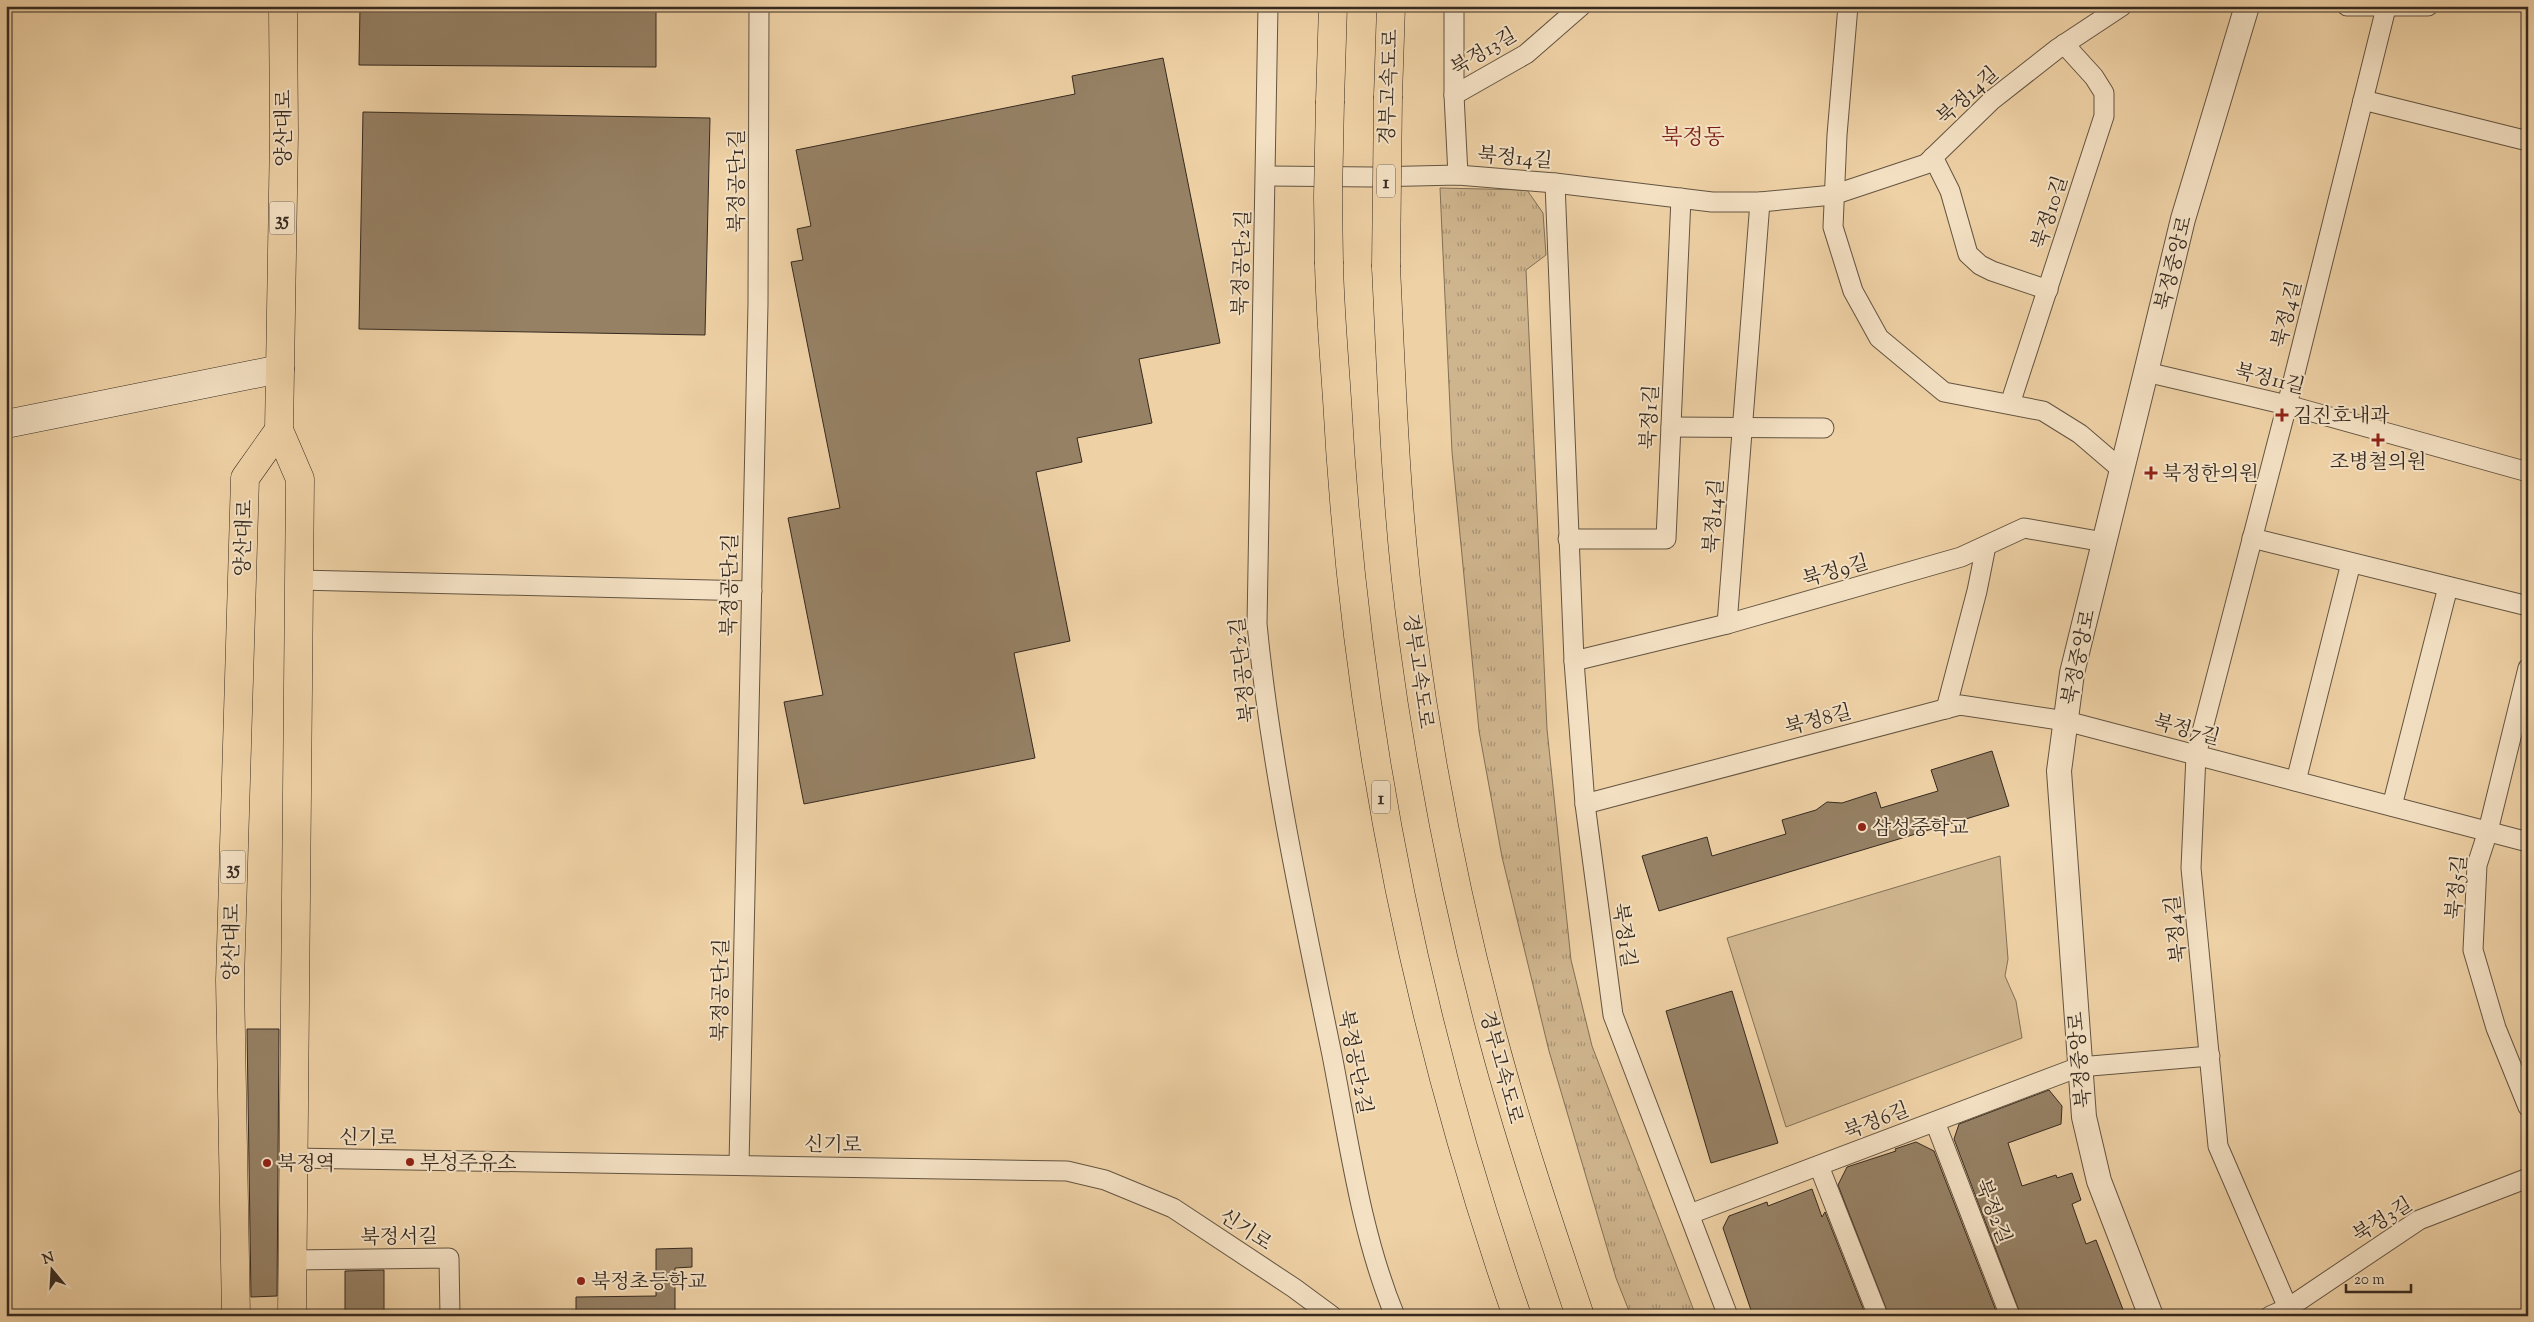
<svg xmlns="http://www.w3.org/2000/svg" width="2534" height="1322" font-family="'Sorts Mill Goudy','Noto Serif KR',serif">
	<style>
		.park { fill: url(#park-tufts); stroke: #827057 }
		.pitch { fill: #cfb58e; stroke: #827057 }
		.building { fill: #968165; stroke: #362a20 }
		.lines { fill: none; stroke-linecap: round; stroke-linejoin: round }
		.minor-casing { stroke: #645441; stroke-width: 21 }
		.tertiary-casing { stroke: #645441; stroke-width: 26 }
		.secondary-casing { stroke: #362a20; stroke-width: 29 }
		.primary-casing { stroke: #362a20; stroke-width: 29 }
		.motorway-casing { stroke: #362a20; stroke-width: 29 }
		.minor { stroke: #f4e1c4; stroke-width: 19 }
		.tertiary { stroke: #f4e1c4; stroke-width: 24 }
		.secondary { stroke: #f4e1c4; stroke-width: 28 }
		.primary { stroke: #eed1a5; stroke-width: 28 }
		.motorway { stroke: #eed1a5; stroke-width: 28 }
		.motorway-bridge-casing { stroke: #362a20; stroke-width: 29; stroke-linecap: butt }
		.motorway-bridge { stroke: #eed1a5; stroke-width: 28 }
		.poi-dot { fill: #8f2418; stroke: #f4e1c4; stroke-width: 2 }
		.labels { text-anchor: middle; stroke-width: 4; stroke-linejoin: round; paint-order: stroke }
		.shield { fill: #f4e1c4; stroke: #6f6151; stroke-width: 1 }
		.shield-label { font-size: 19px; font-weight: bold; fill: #362a20 }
		.street-label { font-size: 20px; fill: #362a20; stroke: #f4e1c4 }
		.poi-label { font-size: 20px; fill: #362a20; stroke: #f4e1c4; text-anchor: start }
		.quarter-label { font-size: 22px; fill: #7a1f14; stroke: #f4e1c4 }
	</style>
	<defs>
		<pattern id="park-tufts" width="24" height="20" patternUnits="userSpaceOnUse" patternTransform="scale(1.25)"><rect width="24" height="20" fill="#cfb58e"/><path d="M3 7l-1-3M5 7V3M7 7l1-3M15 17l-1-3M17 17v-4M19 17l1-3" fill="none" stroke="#a99374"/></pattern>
	</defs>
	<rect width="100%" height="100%" fill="#eed1a5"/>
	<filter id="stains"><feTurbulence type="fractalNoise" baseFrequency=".004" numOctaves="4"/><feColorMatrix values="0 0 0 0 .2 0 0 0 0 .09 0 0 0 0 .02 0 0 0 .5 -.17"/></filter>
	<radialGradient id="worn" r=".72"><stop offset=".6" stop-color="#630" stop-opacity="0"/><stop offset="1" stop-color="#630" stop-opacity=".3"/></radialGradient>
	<!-- park -->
	<polygon class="park" points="1440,188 1527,190 1543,213 1546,255 1526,270 1547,729 1571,960 1592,1046 1696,1316 1631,1316 1616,1278 1549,1051 1502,857 1479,731 1452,452"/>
	<!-- pitch -->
	<polygon class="pitch" points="2000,856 2008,959 2005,976 2016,1001 2022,1038 1786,1127 1727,938"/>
	<!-- building -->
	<g class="building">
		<polygon points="360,6 656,6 656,67 359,65"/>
		<polygon points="1163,58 1220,343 1139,359 1152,423 1077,438 1082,462 1036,472 1070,641 1014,653 1035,758 804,804 784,702 823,695 788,518 840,508 791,262 803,260 797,229 811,226 796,150 1075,94 1072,76"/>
		<polygon points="363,112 710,118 705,335 359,329"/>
		<polygon points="1992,751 2009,806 1659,911 1642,856 1707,837 1712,856 1786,834 1782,820 1816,810 1827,802 1842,803 1876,792 1881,808 1938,791 1931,770"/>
		<polygon points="1732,991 1778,1143 1711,1163 1666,1011"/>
		<polygon points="247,1029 279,1029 277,1296 251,1297"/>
		<polygon points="2049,1090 2062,1106 2061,1124 2008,1143 2022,1186 2056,1175 2057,1178 2072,1173 2081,1200 2072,1204 2086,1244 2096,1240 2124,1312 2113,1316 2021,1316 1954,1139 1959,1124"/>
		<polygon points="1916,1142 1934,1151 1998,1316 1889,1316 1838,1185 1847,1167 1896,1151 1895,1149"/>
		<polygon points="1812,1189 1822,1217 1825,1212 1866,1316 1753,1316 1723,1228 1729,1216 1767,1202 1768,1206"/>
		<polygon points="692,1248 692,1267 675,1268 675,1316 576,1316 576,1297 656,1296 656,1249"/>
		<polygon points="384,1270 384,1313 345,1313 345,1271"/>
	</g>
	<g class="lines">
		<!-- minor casing -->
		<g class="minor-casing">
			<g id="minor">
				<path d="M1268,6L1257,624C1271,769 1303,913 1332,1055C1349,1142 1361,1234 1395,1316"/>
				<polyline points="1454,6 1454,95 1458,175"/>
				<polyline points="1848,6 1837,135 1833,227 1853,291 1879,338 1944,392 2043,411 2080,434 2122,470"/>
				<polyline points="2347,6 2428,6"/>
				<polyline points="1454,95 1526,54 1581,6"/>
				<polyline points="2363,100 2528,141"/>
				<polyline points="1933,157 1950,191 1968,254 1980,265 1992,271 2048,290"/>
				<polyline points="1266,176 1372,177 1458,175 1555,183 1712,202 1760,202 1833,195 1926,164 1992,100 2057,49 2122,6"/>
				<polyline points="1555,183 1574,661 1585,804 1613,1015 1728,1316"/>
				<polyline points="2146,372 2287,405 2528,472"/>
				<polyline points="2010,404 2104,116 2104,93 2094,77 2064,44"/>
				<polyline points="1671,427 1824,428"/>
				<polyline points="2252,538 2528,606"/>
				<polyline points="1568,539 1666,539 1681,198"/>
				<polyline points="299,580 752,591"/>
				<polyline points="1727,624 1760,202"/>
				<polyline points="1574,661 1727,624 1961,557 2024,528 2104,542"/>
				<polyline points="2528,668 2488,831 2477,865 2473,950 2496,1028 2528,1107"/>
				<polyline points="1946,709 1977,591 1986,546"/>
				<polyline points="2296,781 2351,563"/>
				<polyline points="1585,804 1960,705 2066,721 2528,842"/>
				<polyline points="2392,806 2448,587"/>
				<polyline points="1935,1122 2010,1316"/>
				<polyline points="293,1158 1067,1171 1105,1180 1173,1208 1294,1288 1332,1316"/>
				<polyline points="739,1165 758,304 759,6"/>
				<polyline points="1819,1166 1878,1316"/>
				<polyline points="1690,1214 2079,1067 2210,1056"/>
				<polyline points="292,1260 449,1258 450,1316"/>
				<polyline points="2288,1308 2218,1146 2191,868 2196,755 2287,405 2386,8"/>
				<polyline points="2270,1316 2288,1308 2419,1220 2528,1178"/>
			</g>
		</g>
		<!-- tertiary casing -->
		<g class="tertiary-casing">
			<polyline id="tertiary" points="2151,1316 2099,1181 2084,1117 2059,771 2072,673 2146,372 2183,219 2247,6"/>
		</g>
		<!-- secondary casing -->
		<g class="secondary-casing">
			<polyline id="secondary" points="6,424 280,369"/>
		</g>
		<!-- primary casing -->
		<g class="primary-casing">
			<g id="primary">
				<polyline points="283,6 284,134 279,430 300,479 292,1316"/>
				<polyline points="236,1316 230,980 245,478 279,430"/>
			</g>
		</g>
		<!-- motorway casing -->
		<g class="motorway-casing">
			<g id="motorway">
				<polyline points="1388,96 1391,6"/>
				<polyline points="1330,101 1333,6"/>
				<path d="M1329,264C1330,309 1334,354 1337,399C1354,713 1413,1018 1517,1316"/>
				<path d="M1386,267C1392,390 1396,515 1413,637C1431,772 1458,907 1493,1038C1518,1132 1549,1224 1580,1316"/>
			</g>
		</g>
		<!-- minor -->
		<use href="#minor" class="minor"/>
		<!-- tertiary -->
		<use href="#tertiary" class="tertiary"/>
		<!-- secondary -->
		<use href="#secondary" class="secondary"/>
		<!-- primary -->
		<use href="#primary" class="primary"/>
		<!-- motorway -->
		<use href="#motorway" class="motorway"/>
		<!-- motorway-bridge casing -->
		<g class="motorway-bridge-casing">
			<g id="motorway-bridge">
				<polyline points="1329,264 1328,197 1330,101"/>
				<polyline points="1386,267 1388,96"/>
			</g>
		</g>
		<!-- motorway-bridge -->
		<use href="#motorway-bridge" class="motorway-bridge"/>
	</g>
	<!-- markers -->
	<g class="poi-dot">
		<path d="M2279.5 407.5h5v5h5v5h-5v5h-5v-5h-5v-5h5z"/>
		<path d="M2375.5 432.5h5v5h5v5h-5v5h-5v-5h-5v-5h5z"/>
		<path d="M2148.5 465.5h5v5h5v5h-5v5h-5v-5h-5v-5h5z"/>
		<circle cx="1862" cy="827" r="5"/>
		<circle cx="410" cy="1162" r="5"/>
		<circle cx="267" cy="1163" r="5"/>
		<circle cx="581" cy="1281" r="5"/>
	</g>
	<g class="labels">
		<!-- shield labels -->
		<g class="shield">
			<rect x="1377" y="164.5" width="18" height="33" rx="4"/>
			<rect x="269.5" y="201.5" width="25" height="33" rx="4"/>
			<rect x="1372" y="780.5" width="18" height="33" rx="4"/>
			<rect x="220.5" y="850.5" width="25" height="33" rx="4"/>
		</g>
		<g class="shield-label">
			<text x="1386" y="188">1</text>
			<text x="282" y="225">35</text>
			<text x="1381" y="804">1</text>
			<text x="233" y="874">35</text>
		</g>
		<!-- street labels -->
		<g class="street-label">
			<text transform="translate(1483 51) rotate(-31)" y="7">북정13길</text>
			<text transform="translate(1388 87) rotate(-88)" y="7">경부고속도로</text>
			<text transform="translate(1967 95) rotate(-42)" y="7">북정14길</text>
			<text transform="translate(283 128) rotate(-90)" y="7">양산대로</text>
			<text transform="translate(1515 157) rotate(5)" y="7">북정14길</text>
			<text transform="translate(736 181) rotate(-90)" y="7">북정공단1길</text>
			<text transform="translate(2049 212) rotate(-72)" y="7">북정10길</text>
			<text transform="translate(1241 263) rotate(-88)" y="7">북정공단2길</text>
			<text transform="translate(2173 263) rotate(-76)" y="7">북정중앙로</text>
			<text transform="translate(2286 314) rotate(-76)" y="7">북정4길</text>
			<text transform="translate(2270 378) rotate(14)" y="7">북정11길</text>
			<text transform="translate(1649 417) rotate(-87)" y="7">북정1길</text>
			<text transform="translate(1713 516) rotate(-86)" y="7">북정14길</text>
			<text transform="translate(243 538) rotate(-88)" y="7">양산대로</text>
			<text transform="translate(1835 570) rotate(-16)" y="7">북정9길</text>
			<text transform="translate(729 585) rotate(-89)" y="7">북정공단1길</text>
			<text transform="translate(2078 657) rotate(-78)" y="7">북정중앙로</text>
			<text transform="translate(1242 670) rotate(-96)" y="7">북정공단2길</text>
			<text transform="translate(1419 671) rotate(82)" y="7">경부고속도로</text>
			<text transform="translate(1818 719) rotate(-15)" y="7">북정8길</text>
			<text transform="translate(2187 729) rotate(15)" y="7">북정7길</text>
			<text transform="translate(2456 887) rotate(-84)" y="7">북정5길</text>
			<text transform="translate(2175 929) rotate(-96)" y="7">북정4길</text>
			<text transform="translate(1625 935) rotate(82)" y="7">북정1길</text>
			<text transform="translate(231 942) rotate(-89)" y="7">양산대로</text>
			<text transform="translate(720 990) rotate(-89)" y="7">북정공단1길</text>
			<text transform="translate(2079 1060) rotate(-95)" y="7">북정중앙로</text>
			<text transform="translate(1356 1062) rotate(79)" y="7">북정공단2길</text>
			<text transform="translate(1502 1067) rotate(75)" y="7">경부고속도로</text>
			<text transform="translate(1876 1120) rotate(-21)" y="7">북정6길</text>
			<text transform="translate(368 1137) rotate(1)" y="7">신기로</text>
			<text transform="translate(833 1144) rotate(1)" y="7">신기로</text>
			<text transform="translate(1994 1211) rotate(69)" y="7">북정2길</text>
			<text transform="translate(2382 1219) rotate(-32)" y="7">북정3길</text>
			<text transform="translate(1246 1229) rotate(33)" y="7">신기로</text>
			<text transform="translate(399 1236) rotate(-1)" y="7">북정서길</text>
		</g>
		<!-- poi labels -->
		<g class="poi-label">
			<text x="2293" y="422">김진호내과</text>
			<text x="2378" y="468" text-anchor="middle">조병철의원</text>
			<text x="2162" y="480">북정한의원</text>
			<text x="1872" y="834">삼성중학교</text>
			<text x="420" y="1169">부성주유소</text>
			<text x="277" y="1170">북정역</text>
			<text x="591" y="1288">북정초등학교</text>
		</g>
		<!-- quarter labels -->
		<g class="quarter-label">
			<text x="1693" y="144">북정동</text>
		</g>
	</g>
	<!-- margin -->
	<rect width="2534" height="1322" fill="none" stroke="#eed1a5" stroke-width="25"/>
	<rect x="8" y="8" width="2519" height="1307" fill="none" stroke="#362a20" stroke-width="2.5"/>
	<rect x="12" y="12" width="2509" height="1297" fill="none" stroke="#362a20"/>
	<!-- north arrow -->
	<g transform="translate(52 1270) rotate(342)" stroke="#f4e1c4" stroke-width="4" paint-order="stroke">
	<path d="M0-4L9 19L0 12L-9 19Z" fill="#362a20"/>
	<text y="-8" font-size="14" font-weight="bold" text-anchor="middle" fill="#362a20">N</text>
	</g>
	<!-- scale -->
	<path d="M2346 1284v8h65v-8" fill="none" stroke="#362a20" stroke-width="2.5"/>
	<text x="2354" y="1284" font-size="15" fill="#362a20" stroke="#f4e1c4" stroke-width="4" paint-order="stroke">20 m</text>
	<rect width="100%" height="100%" filter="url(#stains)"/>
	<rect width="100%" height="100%" fill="url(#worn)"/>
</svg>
